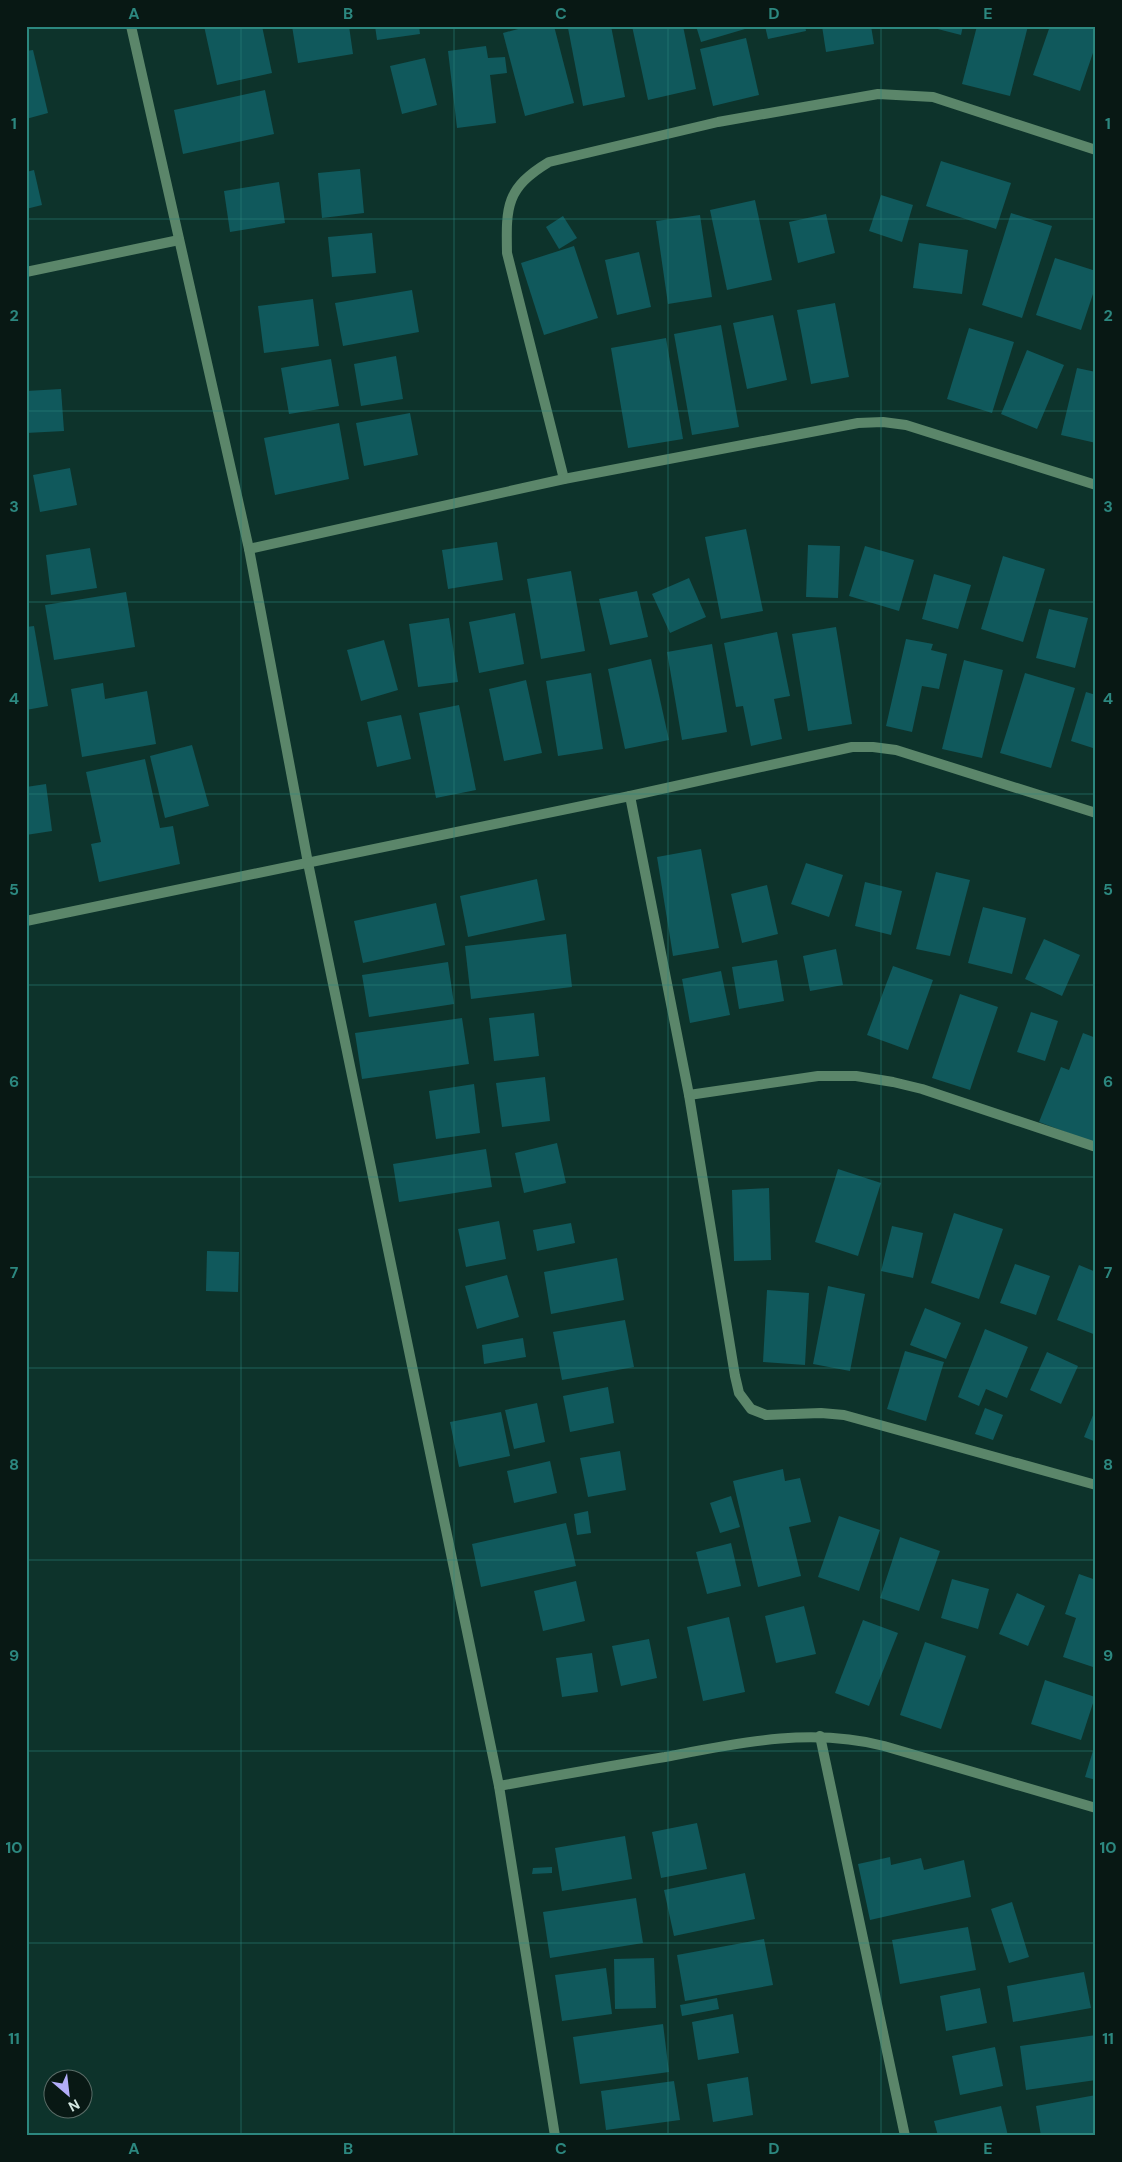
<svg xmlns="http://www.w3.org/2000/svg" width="1122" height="2162" font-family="'DM Sans',sans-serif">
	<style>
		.building { fill: #10595c }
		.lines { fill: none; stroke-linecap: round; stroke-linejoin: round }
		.minor { stroke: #5b866a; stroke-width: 10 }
		.grid { fill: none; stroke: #2c877f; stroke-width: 1; stroke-opacity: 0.55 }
		.neatline { fill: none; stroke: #2c877f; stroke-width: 2 }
		.grid-label { font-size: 16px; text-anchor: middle; font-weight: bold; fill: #2c877f }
	</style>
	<rect width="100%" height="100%" fill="#0d332b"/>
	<!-- building -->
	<g class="building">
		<polygon points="204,26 262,26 272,73 217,85"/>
		<polygon points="292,26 349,26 353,54 298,63"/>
		<polygon points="375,26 419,26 420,34 377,40"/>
		<polygon points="529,26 554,26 574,103 525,116 503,33"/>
		<polygon points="575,26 611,26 625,97 583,106 568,28"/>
		<polygon points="632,26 683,26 696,89 648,100"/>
		<polygon points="696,26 744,26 745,29 701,42"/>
		<polygon points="765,26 805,26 806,31 768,39"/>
		<polygon points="822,26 871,26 874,44 826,52"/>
		<polygon points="926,26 963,26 961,35"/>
		<polygon points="977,26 1028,26 1010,96 962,84"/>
		<polygon points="1050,26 1096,28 1096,44 1080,91 1033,75"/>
		<polygon points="746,38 759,95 713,106 700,49"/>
		<polygon points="486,46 488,58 505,57 507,73 490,75 496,123 457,128 448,51"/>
		<polygon points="33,50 48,113 26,119 26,51"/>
		<polygon points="425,58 437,105 402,114 390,66"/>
		<polygon points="265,90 274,134 183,154 174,110"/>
		<polygon points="941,161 1011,183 996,229 926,206"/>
		<polygon points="360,169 364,213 322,218 318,173"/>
		<polygon points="34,170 42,205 26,209 26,172"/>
		<polygon points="279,182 285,223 230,232 224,191"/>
		<polygon points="881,195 913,205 902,242 869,231"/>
		<polygon points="755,200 772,280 727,290 710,210"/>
		<polygon points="1011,213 1052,226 1022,318 982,305"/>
		<polygon points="826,214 835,253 798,263 789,222"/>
		<polygon points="700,215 712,297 668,304 656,221"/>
		<polygon points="563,216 577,238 559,249 546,227"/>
		<polygon points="372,233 376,273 332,277 328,237"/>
		<polygon points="919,243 968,250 962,294 913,288"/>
		<polygon points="574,246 598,318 544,335 521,263"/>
		<polygon points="639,252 651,307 617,315 605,260"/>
		<polygon points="1055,258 1096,271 1096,285 1081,330 1036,315"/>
		<polygon points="412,290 419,332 343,346 335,303"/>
		<polygon points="313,299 319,346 264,353 258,306"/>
		<polygon points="835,303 849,377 811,384 797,310"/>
		<polygon points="773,315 787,380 747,389 733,323"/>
		<polygon points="721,325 739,427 692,435 674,334"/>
		<polygon points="969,328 1014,342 992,413 947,399"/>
		<polygon points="666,338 683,439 628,448 611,348"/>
		<polygon points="1027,350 1064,365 1037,429 1001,414"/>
		<polygon points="396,356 403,399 361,406 354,364"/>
		<polygon points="331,359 339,406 289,414 281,368"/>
		<polygon points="1077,368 1096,372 1096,443 1061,435"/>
		<polygon points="61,389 64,431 26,433 26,391"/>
		<polygon points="410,413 418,455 364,466 356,423"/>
		<polygon points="339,423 349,479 275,495 264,438"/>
		<polygon points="70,468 77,505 40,512 33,475"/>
		<polygon points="746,529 763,611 721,619 705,537"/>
		<polygon points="497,542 503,580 448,589 442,550"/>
		<polygon points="808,545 840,546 838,598 806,597"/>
		<polygon points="865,546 914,560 899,611 849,596"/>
		<polygon points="90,548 97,588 51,595 46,555"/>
		<polygon points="1003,556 1045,569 1023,642 981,629"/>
		<polygon points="571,571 585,651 541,659 527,579"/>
		<polygon points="934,574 971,585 958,629 922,619"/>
		<polygon points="689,578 706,617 670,633 652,594"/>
		<polygon points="637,591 648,637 610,645 599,599"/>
		<polygon points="126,592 135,647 54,660 45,605"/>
		<polygon points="1049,609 1088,618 1075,668 1036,658"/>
		<polygon points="515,613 524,664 479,673 469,622"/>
		<polygon points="449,618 458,682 418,687 409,624"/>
		<polygon points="34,626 48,706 26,710 26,627"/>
		<polygon points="836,627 852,724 808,731 792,634"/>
		<polygon points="777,632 790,696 774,699 782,739 751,746 743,706 736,707 724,643"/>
		<polygon points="906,639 933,644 931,650 947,654 939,689 922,686 912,732 886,726"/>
		<polygon points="384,640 398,690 361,701 347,650"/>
		<polygon points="712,644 727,732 682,740 667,652"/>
		<polygon points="651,659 669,740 625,749 608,669"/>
		<polygon points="964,660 1003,670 982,758 942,749"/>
		<polygon points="591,673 603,749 558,756 546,681"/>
		<polygon points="1025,673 1075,688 1051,768 1000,753"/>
		<polygon points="526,680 542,753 504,761 489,689"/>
		<polygon points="103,683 105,699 147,691 156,744 82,757 71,689"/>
		<polygon points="1086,692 1096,695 1096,749 1071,741"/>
		<polygon points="459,705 476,790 436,798 419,713"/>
		<polygon points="401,715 411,759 377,767 367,722"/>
		<polygon points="192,745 209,806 165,818 150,756"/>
		<polygon points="145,759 160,828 173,826 180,864 99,882 91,844 101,842 86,772"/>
		<polygon points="46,784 52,831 26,835 26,787"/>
		<polygon points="701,849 719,948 673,956 657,857"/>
		<polygon points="806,863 843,875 829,917 791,904"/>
		<polygon points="936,872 970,880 950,956 916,949"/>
		<polygon points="537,879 545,920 468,937 460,896"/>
		<polygon points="865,882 902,891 891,935 855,926"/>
		<polygon points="767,885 778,934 742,943 731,894"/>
		<polygon points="436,903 445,945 363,963 354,921"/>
		<polygon points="983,907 1026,918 1012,974 968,963"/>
		<polygon points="566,934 572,987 471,999 465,946"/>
		<polygon points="1044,939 1080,955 1062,996 1025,979"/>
		<polygon points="836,949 843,985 810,991 803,956"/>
		<polygon points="777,960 784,1001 739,1009 732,967"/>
		<polygon points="448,962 454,1004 369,1017 362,975"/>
		<polygon points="893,966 933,980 908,1050 867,1035"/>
		<polygon points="721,971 730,1015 690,1023 682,979"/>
		<polygon points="960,994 998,1007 970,1090 932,1078"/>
		<polygon points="1031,1012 1058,1021 1045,1061 1017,1052"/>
		<polygon points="534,1013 539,1056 494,1061 489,1018"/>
		<polygon points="462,1018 469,1064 362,1079 355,1033"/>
		<polygon points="1083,1033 1096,1038 1095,1143 1039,1122 1061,1067 1069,1070"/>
		<polygon points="545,1077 550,1121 502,1127 496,1083"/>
		<polygon points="474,1084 480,1133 436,1139 429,1091"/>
		<polygon points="557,1143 566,1183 524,1193 515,1153"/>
		<polygon points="486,1149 492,1187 399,1202 393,1164"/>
		<polygon points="838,1169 881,1183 858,1256 815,1242"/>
		<polygon points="769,1188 771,1260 734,1261 732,1190"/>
		<polygon points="954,1213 1003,1229 979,1299 931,1283"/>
		<polygon points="499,1221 506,1259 466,1267 458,1229"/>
		<polygon points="571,1223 575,1243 537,1251 533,1230"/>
		<polygon points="892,1226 923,1233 913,1278 881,1271"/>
		<polygon points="207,1251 239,1252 238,1292 206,1291"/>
		<polygon points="617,1258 624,1300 551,1314 544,1272"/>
		<polygon points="1015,1264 1050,1276 1036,1315 1000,1303"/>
		<polygon points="1079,1265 1096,1272 1096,1335 1057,1320"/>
		<polygon points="507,1275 519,1317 477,1329 465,1286"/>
		<polygon points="828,1286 865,1294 850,1371 813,1364"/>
		<polygon points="767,1290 809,1293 805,1365 763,1362"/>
		<polygon points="925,1308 961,1323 946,1359 910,1345"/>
		<polygon points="625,1320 634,1367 562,1380 553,1332"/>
		<polygon points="985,1329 1028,1347 1007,1398 986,1389 979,1406 958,1397"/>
		<polygon points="523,1338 526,1357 484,1364 482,1345"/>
		<polygon points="905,1351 944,1362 926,1421 887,1409"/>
		<polygon points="1047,1352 1078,1366 1061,1404 1030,1390"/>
		<polygon points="608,1387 614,1423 570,1432 563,1396"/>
		<polygon points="537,1403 545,1442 514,1449 505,1410"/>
		<polygon points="985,1408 1003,1415 993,1440 975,1434"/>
		<polygon points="1096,1408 1096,1442 1084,1437"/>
		<polygon points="501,1412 510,1456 459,1467 450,1422"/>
		<polygon points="620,1451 626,1490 588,1497 580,1458"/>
		<polygon points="550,1461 557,1493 514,1503 507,1471"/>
		<polygon points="783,1469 785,1481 800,1478 811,1522 789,1527 801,1576 758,1587 733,1481"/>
		<polygon points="731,1496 740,1527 720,1533 710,1503"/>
		<polygon points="588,1511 591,1533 577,1535 574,1514"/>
		<polygon points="839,1516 880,1530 859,1591 818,1577"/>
		<polygon points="566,1523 576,1566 481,1587 472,1544"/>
		<polygon points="900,1537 940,1551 919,1611 880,1598"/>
		<polygon points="731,1543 741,1586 707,1594 696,1552"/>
		<polygon points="1079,1574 1096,1580 1096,1658 1093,1667 1063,1657 1076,1618 1065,1614"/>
		<polygon points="952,1579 989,1589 978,1629 941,1618"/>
		<polygon points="576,1581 585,1621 543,1631 534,1591"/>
		<polygon points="1017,1593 1045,1606 1028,1646 999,1634"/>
		<polygon points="804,1606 816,1654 776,1663 765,1616"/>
		<polygon points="729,1617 745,1692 703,1701 687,1627"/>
		<polygon points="863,1620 898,1633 869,1706 835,1693"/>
		<polygon points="649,1639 657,1678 621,1686 612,1646"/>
		<polygon points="925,1642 966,1656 941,1729 900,1715"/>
		<polygon points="592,1653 598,1692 562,1697 556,1658"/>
		<polygon points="1045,1680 1095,1697 1081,1740 1031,1724"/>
		<polygon points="1096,1741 1096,1780 1085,1777"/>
		<polygon points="697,1823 707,1869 661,1878 652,1832"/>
		<polygon points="625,1836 632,1879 562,1891 555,1848"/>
		<polygon points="890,1857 891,1865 921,1858 924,1870 964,1860 971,1897 870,1920 858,1864"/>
		<polygon points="552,1867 552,1873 532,1874 533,1868"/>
		<polygon points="745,1873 755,1919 674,1936 664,1890"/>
		<polygon points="636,1898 643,1943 550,1958 543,1912"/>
		<polygon points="1012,1902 1029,1957 1009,1963 991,1909"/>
		<polygon points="968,1927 976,1970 900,1984 892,1940"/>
		<polygon points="764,1939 773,1985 685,2001 677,1955"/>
		<polygon points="654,1958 656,2008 615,2009 614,1959"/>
		<polygon points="606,1968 612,2014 562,2021 555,1975"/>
		<polygon points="1084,1972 1091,2008 1013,2022 1007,1986"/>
		<polygon points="980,1988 987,2023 946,2031 940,1996"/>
		<polygon points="717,1998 719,2009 682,2016 680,2005"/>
		<polygon points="733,2014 739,2053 698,2060 692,2022"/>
		<polygon points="663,2024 669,2072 580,2084 573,2037"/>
		<polygon points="1096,2035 1096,2080 1026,2090 1020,2046"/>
		<polygon points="995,2047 1003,2086 960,2095 952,2056"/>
		<polygon points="748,2077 753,2115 713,2122 707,2084"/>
		<polygon points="674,2081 680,2120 606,2130 601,2091"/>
		<polygon points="1096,2095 1096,2136 1041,2136 1036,2106"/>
		<polygon points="1001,2106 1008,2136 938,2136 934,2121"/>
	</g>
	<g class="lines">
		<!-- minor -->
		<g class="minor">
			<polyline points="131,26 249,549 308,863 499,1786 555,2136"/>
			<polyline points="26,272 179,240"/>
			<path d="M564,479L507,253C506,206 506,188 549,162L718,122L878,94L933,97L1096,150"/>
			<polyline points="249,549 564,479 858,423 883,422 906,425 1096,485"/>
			<polyline points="630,796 689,1095 735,1376 739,1393 751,1409 766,1415 821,1413 844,1415 1096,1485"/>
			<polyline points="26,921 630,796 852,747 873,747 896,750 1096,813"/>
			<polyline points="689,1095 818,1076 856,1076 893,1082 922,1089 1096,1147"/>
			<polyline points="820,1736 905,2136"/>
			<path d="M499,1786C554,1776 610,1766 665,1757C738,1743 810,1727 884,1746L1096,1808"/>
		</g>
	</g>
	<!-- grid -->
	<path class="grid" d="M241,26V2136M454,26V2136M668,26V2136M881,26V2136M26,219H1096M26,411H1096M26,602H1096M26,794H1096M26,985H1096M26,1177H1096M26,1368H1096M26,1560H1096M26,1751H1096M26,1943H1096"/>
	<!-- border -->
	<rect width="1122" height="2162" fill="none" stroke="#081814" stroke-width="55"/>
	<!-- north arrow -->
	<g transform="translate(68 2094) rotate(152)"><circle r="24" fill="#081814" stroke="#596b66"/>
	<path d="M0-4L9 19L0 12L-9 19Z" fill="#b3adf9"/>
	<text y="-8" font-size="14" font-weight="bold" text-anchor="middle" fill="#d3e7e1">N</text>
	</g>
	<rect x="28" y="28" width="1066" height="2106" class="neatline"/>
	<g class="grid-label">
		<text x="134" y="19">A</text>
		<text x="348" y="19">B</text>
		<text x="561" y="19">C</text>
		<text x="774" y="19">D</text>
		<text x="988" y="19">E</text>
		<text x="14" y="129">1</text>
		<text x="1108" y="129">1</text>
		<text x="14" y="321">2</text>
		<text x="1108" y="321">2</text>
		<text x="14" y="512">3</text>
		<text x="1108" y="512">3</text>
		<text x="14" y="704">4</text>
		<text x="1108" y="704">4</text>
		<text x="14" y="895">5</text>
		<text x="1108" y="895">5</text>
		<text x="14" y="1087">6</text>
		<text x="1108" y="1087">6</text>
		<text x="14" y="1278">7</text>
		<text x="1108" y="1278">7</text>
		<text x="14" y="1470">8</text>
		<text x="1108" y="1470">8</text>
		<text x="14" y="1661">9</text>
		<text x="1108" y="1661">9</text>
		<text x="14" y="1853">10</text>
		<text x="1108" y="1853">10</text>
		<text x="14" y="2044">11</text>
		<text x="1108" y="2044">11</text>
		<text x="134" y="2154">A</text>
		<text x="348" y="2154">B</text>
		<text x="561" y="2154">C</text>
		<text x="774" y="2154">D</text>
		<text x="988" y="2154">E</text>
	</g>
</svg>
